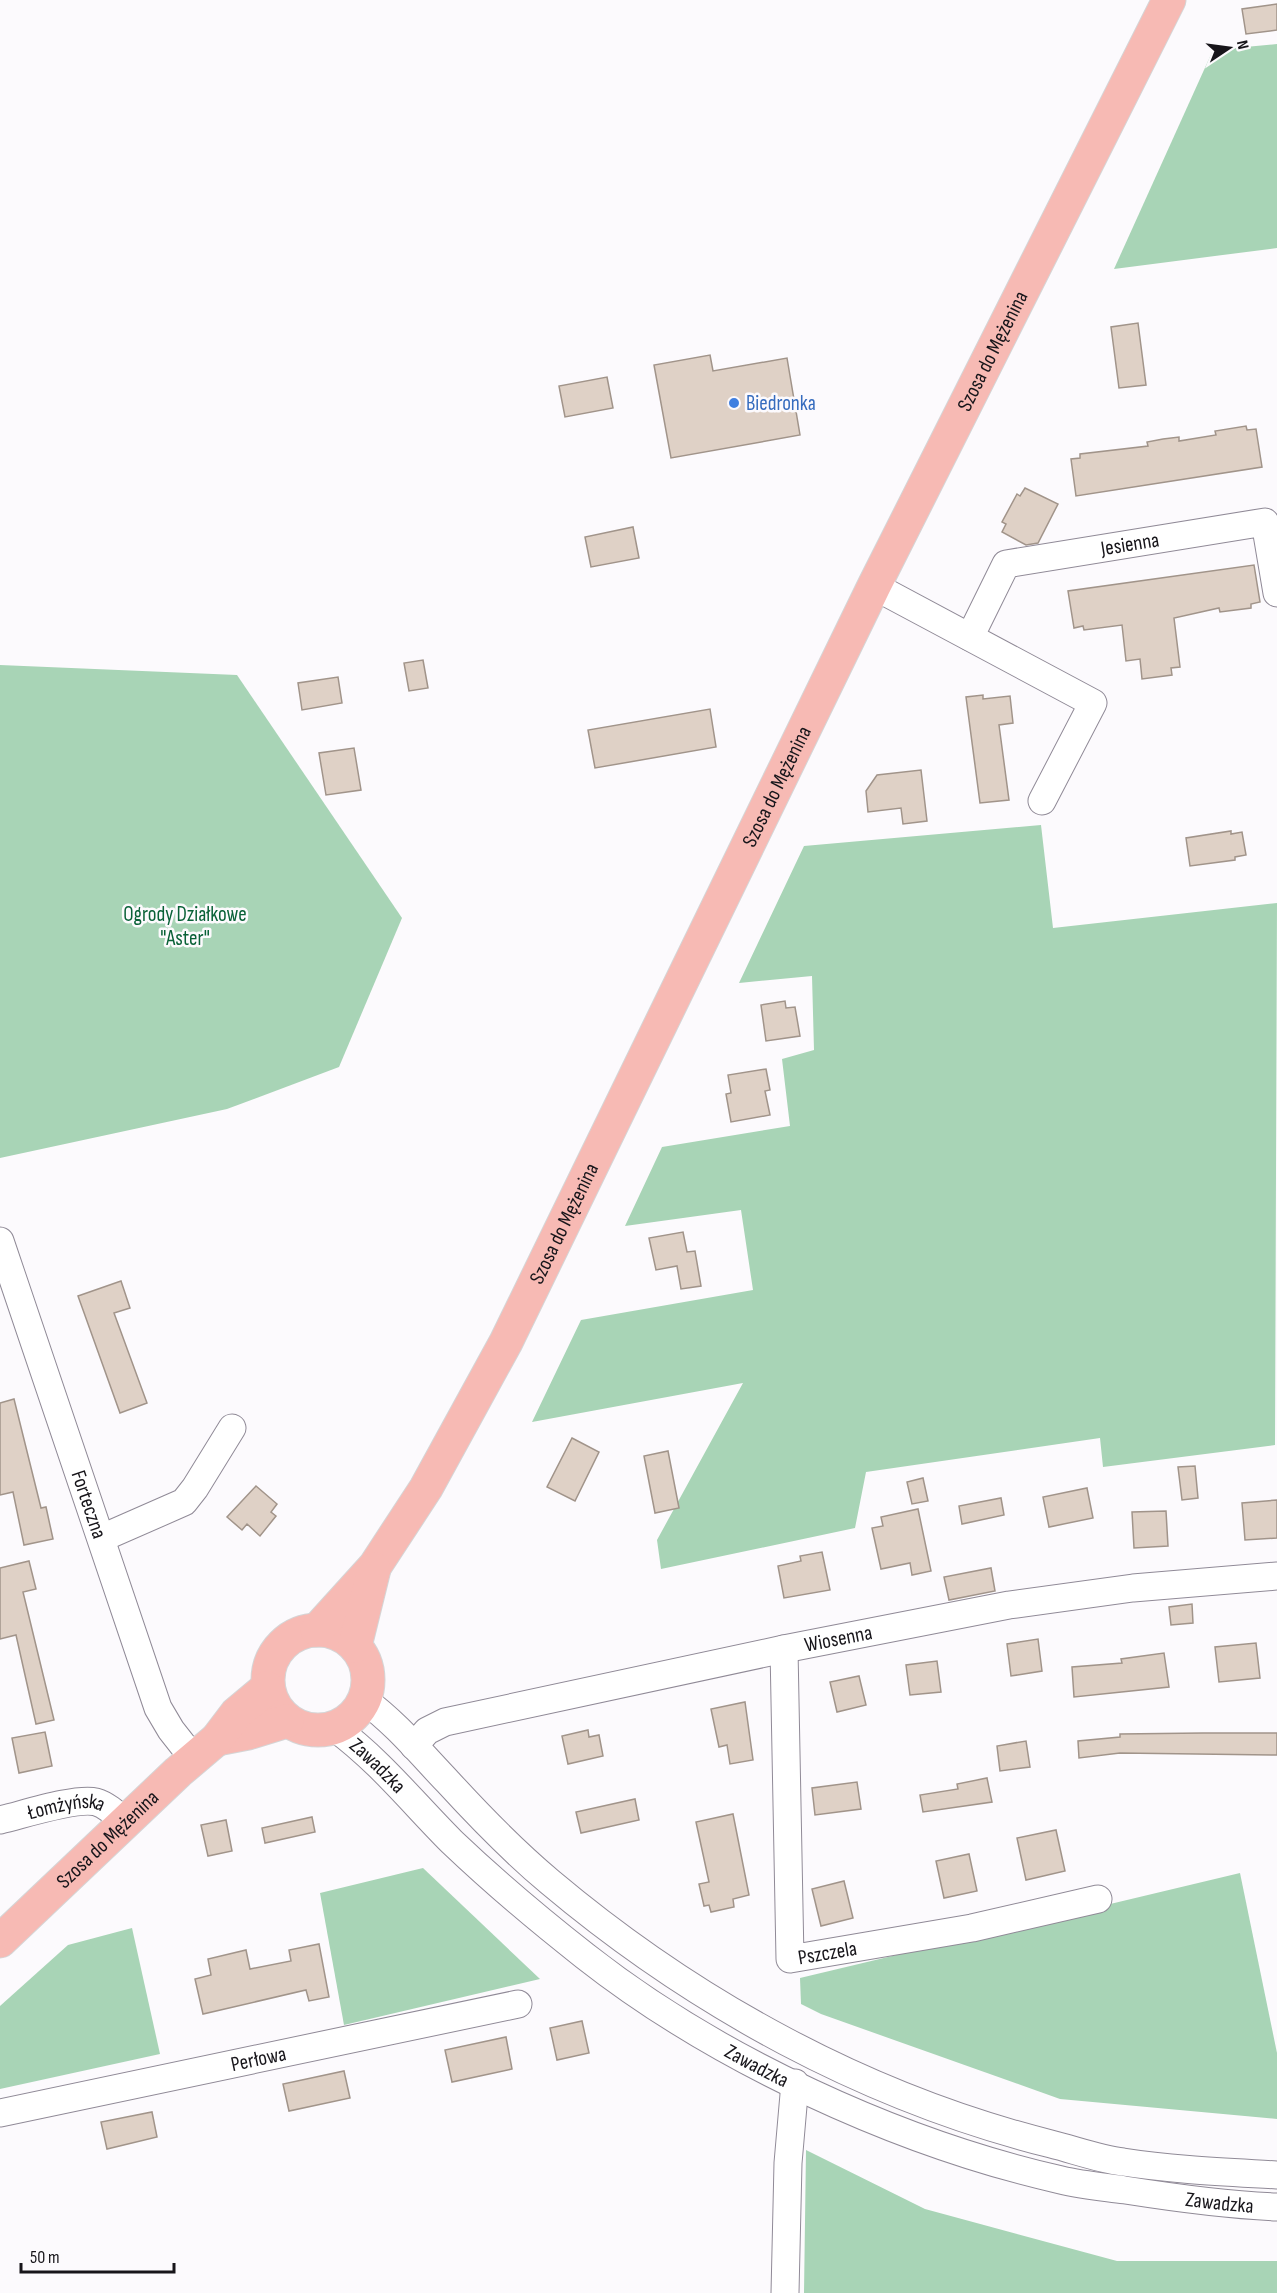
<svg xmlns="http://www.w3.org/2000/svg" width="1277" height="2293" font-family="'Sofia Sans Condensed',sans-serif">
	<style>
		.green { fill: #a8d4b6 }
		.building { fill: #dfd1c6; stroke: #a1948a; stroke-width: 1.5 }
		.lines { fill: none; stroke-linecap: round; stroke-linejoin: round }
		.minor-casing { stroke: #908a97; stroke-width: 29 }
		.major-casing { stroke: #d5d5d6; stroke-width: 35 }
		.minor { stroke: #fff; stroke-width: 27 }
		.major { stroke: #f7bab4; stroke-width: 33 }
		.shop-dot { fill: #3f7fe0; stroke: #fcfafd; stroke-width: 2 }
		.labels { text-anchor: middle; stroke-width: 5; stroke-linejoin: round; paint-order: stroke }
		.street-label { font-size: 21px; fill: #17151a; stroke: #fcfafd }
		.shop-label { font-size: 21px; fill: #366cbe; stroke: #fcfafd; text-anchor: start }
		.park-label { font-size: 21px; fill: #096137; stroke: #fcfafd }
	</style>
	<rect width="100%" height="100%" fill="#fcfafd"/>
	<!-- green -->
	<g class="green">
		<polygon points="1277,44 1277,248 1114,269 1213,50"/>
		<polygon points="0,665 237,675 402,918 339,1067 227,1109 0,1158"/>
		<polygon points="1041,825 1053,928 1277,903 1275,1445 1103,1467 1100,1438 866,1472 855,1528 661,1569 657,1540 743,1383 532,1422 581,1320 753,1290 741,1210 625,1226 662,1147 790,1126 782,1059 814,1050 812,976 739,983 804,846"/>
		<polygon points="423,1868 540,1979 344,2025 320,1893"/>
		<polygon points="1240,1873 1277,2053 1277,2119 1060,2099 821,2014 801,2004 800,1978"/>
		<polygon points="132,1928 160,2054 0,2089 0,2006 68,1945"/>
		<polygon points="806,2150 925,2209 1117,2261 1277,2261 1277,2293 804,2293"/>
	</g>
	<!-- building -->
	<g class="building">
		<polygon points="1277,4 1277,30 1246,34 1242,9"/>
		<polygon points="1138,323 1146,385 1119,388 1111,327"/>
		<polygon points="710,355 713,371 787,358 800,435 671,458 654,365"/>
		<polygon points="607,377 613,408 565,417 559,386"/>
		<polygon points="1246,426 1247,430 1256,429 1262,467 1076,496 1071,459 1080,458 1080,454 1148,446 1147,442 1163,439 1179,437 1179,441 1216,435 1215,431"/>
		<polygon points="1025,488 1058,504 1038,543 1026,545 1002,532 1006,524 1002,522 1017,494 1020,496"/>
		<polygon points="633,527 639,558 591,567 585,537"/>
		<polygon points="1254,565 1260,602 1251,604 1251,608 1220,612 1219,608 1174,618 1180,667 1171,668 1172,675 1142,679 1140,659 1126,661 1122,625 1084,630 1083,626 1074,628 1068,591"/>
		<polygon points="423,660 428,688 409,691 404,663"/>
		<polygon points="338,677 342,703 302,710 298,683"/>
		<polygon points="983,695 983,699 1010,696 1013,723 999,725 1009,800 980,803 966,697"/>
		<polygon points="710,709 716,747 595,768 588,730"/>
		<polygon points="354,748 361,790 326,795 319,753"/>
		<polygon points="921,770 927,821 903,824 901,808 868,812 866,791 877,775"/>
		<polygon points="1231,831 1231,834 1242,832 1246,855 1235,857 1235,860 1190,866 1186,838"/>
		<polygon points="785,1001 786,1008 795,1007 800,1036 766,1041 761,1005"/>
		<polygon points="766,1069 770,1090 765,1091 770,1115 731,1122 726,1094 731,1093 728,1075"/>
		<polygon points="683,1232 687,1252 695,1251 701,1286 681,1289 677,1266 656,1270 649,1238"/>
		<polygon points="121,1281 130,1308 114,1313 147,1403 120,1413 78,1296"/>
		<polygon points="14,1399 41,1508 46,1507 53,1539 24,1545 13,1492 0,1495 0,1403"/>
		<polygon points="572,1438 599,1452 575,1501 547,1487"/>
		<polygon points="668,1451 679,1508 655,1513 644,1456"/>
		<polygon points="1195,1466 1198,1498 1182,1500 1178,1467"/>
		<polygon points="923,1478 928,1501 912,1504 907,1482"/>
		<polygon points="256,1486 277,1504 271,1512 276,1516 260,1536 247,1524 242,1530 227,1517"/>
		<polygon points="1087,1488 1093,1518 1049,1527 1043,1497"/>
		<polygon points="1001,1498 1004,1515 962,1524 959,1506"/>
		<polygon points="1277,1500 1277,1538 1245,1540 1242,1503"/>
		<polygon points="918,1509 931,1571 912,1575 910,1563 881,1569 872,1528 883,1526 881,1517"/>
		<polygon points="1166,1511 1168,1546 1134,1548 1132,1512"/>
		<polygon points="822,1552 830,1590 784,1598 778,1566 801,1561 800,1556"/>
		<polygon points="29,1561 36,1589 23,1592 54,1720 36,1724 16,1635 0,1639 0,1568"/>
		<polygon points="991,1568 995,1591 949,1600 944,1577"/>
		<polygon points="1192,1604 1193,1623 1171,1625 1169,1607"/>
		<polygon points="1038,1639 1042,1671 1011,1676 1007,1644"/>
		<polygon points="1256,1643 1260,1678 1219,1682 1215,1647"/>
		<polygon points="1164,1653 1169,1687 1074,1697 1072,1667 1122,1663 1121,1659"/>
		<polygon points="937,1661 941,1692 910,1695 906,1665"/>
		<polygon points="859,1676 866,1705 837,1712 830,1682"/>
		<polygon points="745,1702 753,1760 730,1764 727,1745 719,1747 711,1709"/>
		<polygon points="588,1730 589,1737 599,1735 603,1756 568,1764 562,1736"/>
		<polygon points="45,1732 52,1766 19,1773 12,1738"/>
		<polygon points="1203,1733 1277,1733 1277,1755 1120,1753 1079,1758 1078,1741 1120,1737 1120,1734"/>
		<polygon points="1026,1741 1030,1767 1000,1771 997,1746"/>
		<polygon points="987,1778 992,1802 923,1812 920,1795 958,1789 957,1784"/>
		<polygon points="857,1782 861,1809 815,1815 812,1788"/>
		<polygon points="635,1799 639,1820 581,1833 576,1812"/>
		<polygon points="733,1814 749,1895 733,1899 734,1907 711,1912 709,1905 704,1906 699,1884 709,1882 696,1822"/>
		<polygon points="312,1817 315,1832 265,1843 262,1828"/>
		<polygon points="226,1820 232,1851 208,1856 201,1825"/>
		<polygon points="1056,1830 1065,1871 1026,1880 1017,1838"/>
		<polygon points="969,1854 977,1891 944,1898 936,1861"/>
		<polygon points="844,1881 853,1918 821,1926 812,1889"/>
		<polygon points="319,1944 329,1997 309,2001 306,1990 203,2014 195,1979 211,1975 208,1959 246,1950 250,1969 291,1961 289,1950"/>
		<polygon points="582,2021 589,2053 557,2060 550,2028"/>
		<polygon points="506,2037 512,2069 452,2082 445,2050"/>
		<polygon points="344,2071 350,2098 289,2111 283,2084"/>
		<polygon points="152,2112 157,2137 107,2149 101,2122"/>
	</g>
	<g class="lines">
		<!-- minor casing -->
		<g class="minor-casing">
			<g id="minor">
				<polyline points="874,586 1093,703 1042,801"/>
				<path id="s1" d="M970,637L1006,564L1265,522L1277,593"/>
				<path id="s2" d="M0,1241L158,1708L171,1730L193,1758"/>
				<polyline points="102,1538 184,1502 195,1488 232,1428"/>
				<path id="s3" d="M784,1649L790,1959L972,1928L1098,1899"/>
				<path d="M364,1700C396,1723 421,1754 448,1782C480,1817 513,1851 550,1882C695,2004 867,2098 1051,2144C1075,2150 1099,2159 1123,2162C1174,2170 1226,2172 1277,2175"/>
				<path id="s4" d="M335,1728C380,1761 413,1803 452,1842C494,1882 539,1920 585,1956C716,2059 898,2143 1061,2180C1082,2185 1104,2187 1125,2190C1176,2198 1226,2205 1277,2207"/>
				<path id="s5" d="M414,1746L427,1731L445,1722L784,1649L1009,1605L1133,1588L1277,1576"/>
				<path id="s6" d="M0,1820C22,1815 76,1797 96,1802C107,1805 117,1815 126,1823"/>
				<path id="s7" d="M0,2113L518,2004"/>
				<polyline points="785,2293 788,2163 795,2083"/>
			</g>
		</g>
		<!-- major casing -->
		<g class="major-casing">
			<g id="major">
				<circle cx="318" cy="1680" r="50"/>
				<path id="s8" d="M317,1630L375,1566L426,1488L506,1342L874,586L1169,0"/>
				<polyline points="355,1646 374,1569"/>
				<polyline points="217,1739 248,1733 287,1721"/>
				<path id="s9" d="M0,1941L178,1772L217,1739L236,1714L267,1688"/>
			</g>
		</g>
		<!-- minor -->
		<use href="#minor" class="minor"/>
		<!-- major -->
		<use href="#major" class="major"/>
	</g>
	<!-- markers -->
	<circle class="shop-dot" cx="734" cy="403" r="6"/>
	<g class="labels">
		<!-- street labels -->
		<g class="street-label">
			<text dy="7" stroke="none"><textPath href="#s8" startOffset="1450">Szosa do Mężenina</textPath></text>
			<text dy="7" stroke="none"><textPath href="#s1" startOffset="207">Jesienna</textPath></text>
			<text dy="7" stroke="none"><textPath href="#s8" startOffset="964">Szosa do Mężenina</textPath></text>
			<text dy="7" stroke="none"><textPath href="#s8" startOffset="478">Szosa do Mężenina</textPath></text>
			<text dy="7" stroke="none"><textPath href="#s2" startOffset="278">Forteczna</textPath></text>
			<text dy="7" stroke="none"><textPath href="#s5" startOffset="442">Wiosenna</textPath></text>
			<text dy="7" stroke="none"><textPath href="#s4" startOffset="57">Zawadzka</textPath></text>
			<text dy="7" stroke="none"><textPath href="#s6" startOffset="68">Łomżyńska</textPath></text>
			<text dy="7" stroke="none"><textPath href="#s9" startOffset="148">Szosa do Mężenina</textPath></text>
			<text dy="7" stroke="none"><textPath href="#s3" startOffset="348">Pszczela</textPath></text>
			<text dy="7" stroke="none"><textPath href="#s7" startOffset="264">Perłowa</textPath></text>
			<text dy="7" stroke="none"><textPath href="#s4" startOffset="543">Zawadzka</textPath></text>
			<text dy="7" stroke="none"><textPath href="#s4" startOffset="1029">Zawadzka</textPath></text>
		</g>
		<!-- shop labels -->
		<g class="shop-label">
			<text x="746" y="410">Biedronka</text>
		</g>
		<!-- park labels -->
		<g class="park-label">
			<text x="185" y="921">Ogrody Działkowe<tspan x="185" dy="24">"Aster"</tspan></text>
		</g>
	</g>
	<!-- north arrow -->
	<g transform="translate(1229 48) rotate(77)" stroke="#fcfafd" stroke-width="4.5" paint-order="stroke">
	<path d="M0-4.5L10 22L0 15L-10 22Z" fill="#17151a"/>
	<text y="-9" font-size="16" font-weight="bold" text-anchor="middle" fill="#17151a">N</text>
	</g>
	<!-- scale -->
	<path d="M21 2263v9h153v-9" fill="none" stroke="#17151a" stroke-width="3"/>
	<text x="30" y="2263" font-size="18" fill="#17151a" stroke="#fcfafd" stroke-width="4.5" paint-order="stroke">50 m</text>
</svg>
